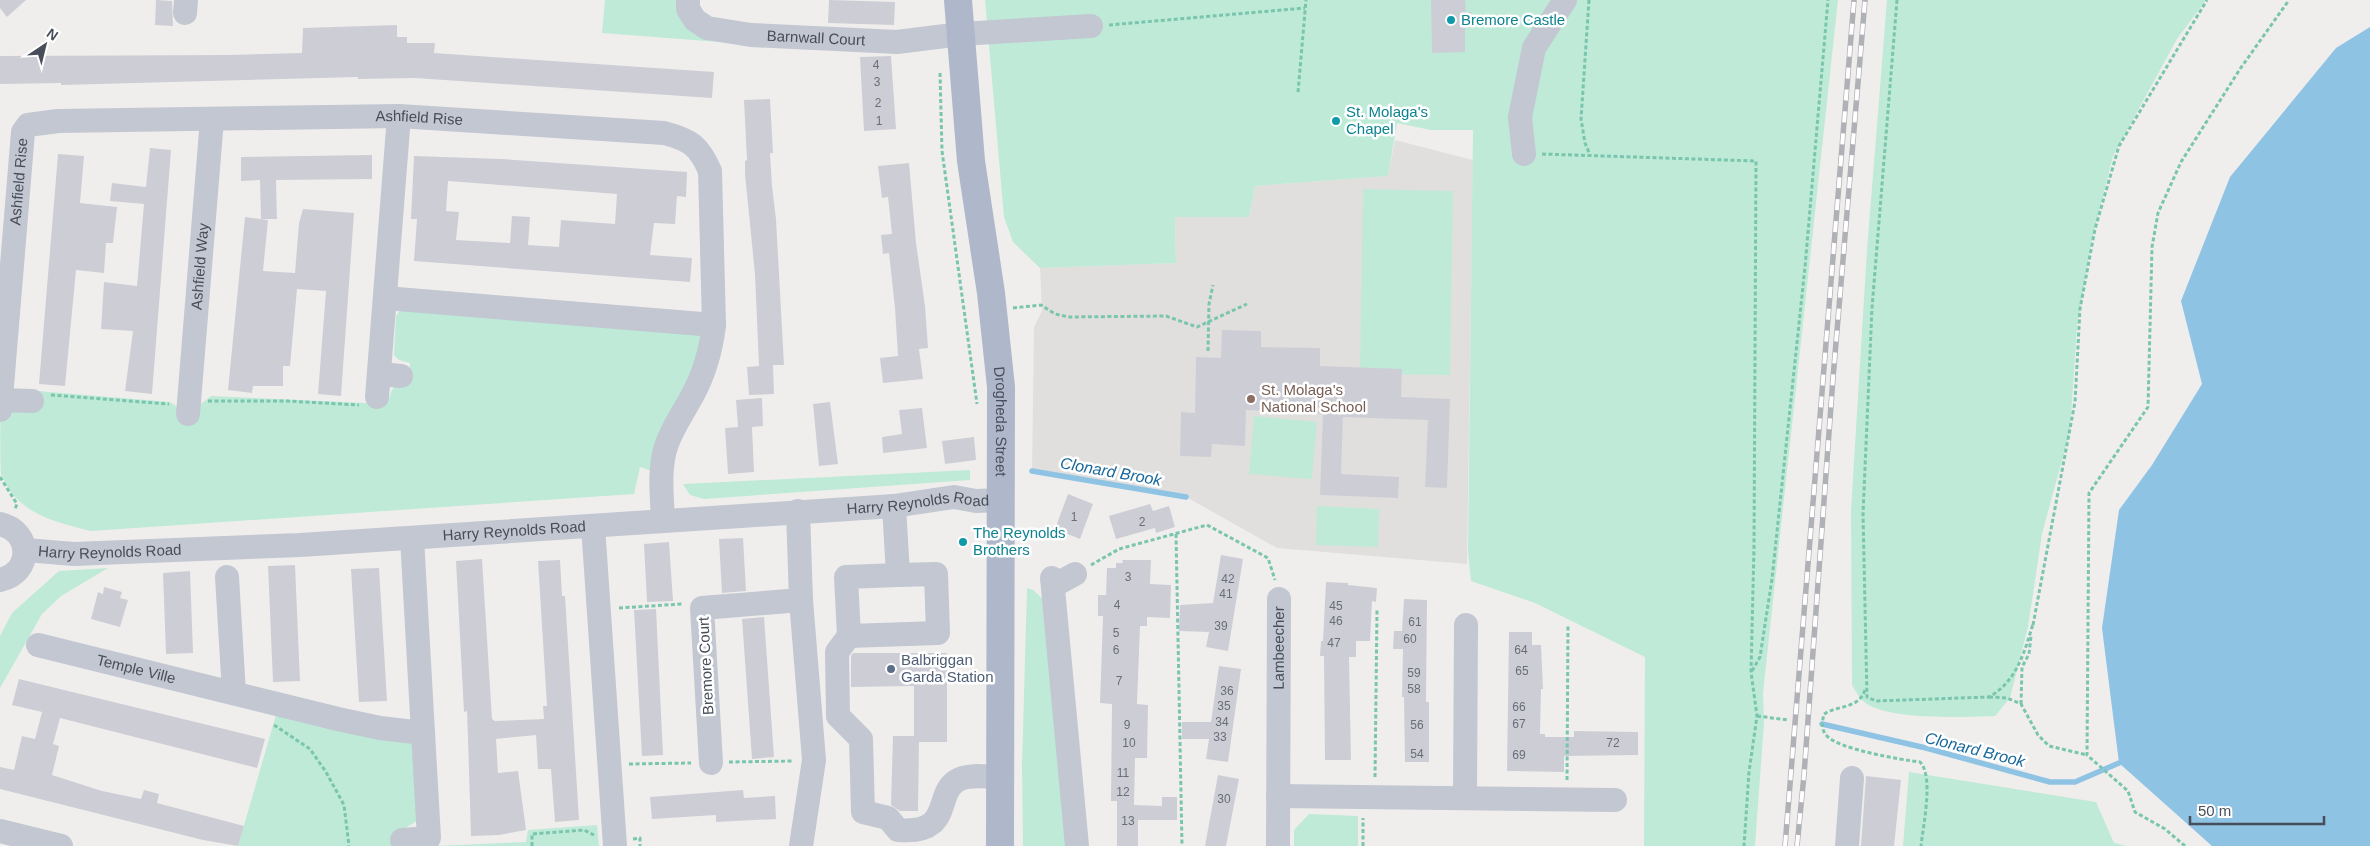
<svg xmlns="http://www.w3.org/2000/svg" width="2370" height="846" font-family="Arial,sans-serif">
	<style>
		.education { fill: #e1dfde }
		.green { fill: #beead7 }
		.water { fill: #8fc3e4 }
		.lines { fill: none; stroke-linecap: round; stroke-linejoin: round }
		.stream { stroke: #8fc3e4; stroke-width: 5.5 }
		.building { fill: #cdced5; fill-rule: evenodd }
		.path { stroke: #79c5ae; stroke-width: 3; stroke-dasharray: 4 2.5; stroke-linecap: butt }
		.minor { stroke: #c2c7d1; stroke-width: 24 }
		.major { stroke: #afb8ca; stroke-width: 28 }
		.rail-casing { stroke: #b0b1b7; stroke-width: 5.5 }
		.rail { stroke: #fff; stroke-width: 4; stroke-dasharray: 11; stroke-linecap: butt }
		.culture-dot { fill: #0f9aa8; stroke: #fff; stroke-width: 2 }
		.education-dot { fill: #8d6e63; stroke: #fff; stroke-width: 2 }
		.service-dot { fill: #5c6f8a; stroke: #fff; stroke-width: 2 }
		.labels { text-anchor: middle; stroke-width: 5; stroke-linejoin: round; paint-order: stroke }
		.number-label { font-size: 12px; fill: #686d78 }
		.culture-label { font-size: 15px; fill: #0d838f; stroke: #fff; text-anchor: start }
		.street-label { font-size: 15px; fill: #474d59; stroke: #fff }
		.education-label { font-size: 15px; fill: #785e54; stroke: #fff; text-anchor: start }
		.service-label { font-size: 15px; fill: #4e5e75; stroke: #fff; text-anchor: start }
		.water-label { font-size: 16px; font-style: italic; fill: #18689b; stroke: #fff }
	</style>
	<rect width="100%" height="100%" fill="#f0eeed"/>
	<!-- education -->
	<polygon class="education" points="1395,140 1473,160 1467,564 1277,548 1186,497 1032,471 1034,327 1042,311 1040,268 1176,263 1175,217 1249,217 1255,186 1388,176"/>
	<!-- green -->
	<g class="green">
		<polygon points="605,0 681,0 746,44 602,33"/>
		<polygon points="985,0 1838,0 1763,693 1764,723 1755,846 1644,846 1645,657 1535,603 1471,581 1468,552 1473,130 1431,130 1397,123 1388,176 1255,186 1249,217 1175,217 1176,263 1040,268 1013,242 1004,217"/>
		<path d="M1887,0H2206L2177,39L2113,156L2092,240L2077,327L2070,431L2042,534L2028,627L2010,698L1995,716C1967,717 1884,721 1863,701C1859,697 1855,690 1852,685L1851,510L1867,250Z"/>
		<polygon points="1363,189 1453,191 1450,375 1360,374"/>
		<path d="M402,308L700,334L702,343L661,474L640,467L634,494L91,531C54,522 16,513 1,474C0,462 0,404 2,388L170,402L188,414L211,396L387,404L392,390L397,384L409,382L410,363L399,360L394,355L396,316Z"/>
		<polygon points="1254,416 1317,422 1312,479 1249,474"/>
		<polygon points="970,470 970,480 704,499 690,495 683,484"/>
		<polygon points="1317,506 1379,509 1378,547 1316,545"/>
		<polygon points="108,568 61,596 42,614 0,688 0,636 12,613 59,571"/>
		<polygon points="1027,588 1033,590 1046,602 1069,846 1023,846 1022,766"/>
		<polygon points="276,715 377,739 412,740 417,821 405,828 406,846 238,846"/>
		<polygon points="1909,772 2096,802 2114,843 2127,846 1903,846"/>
		<polygon points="1309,814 1358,816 1358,846 1294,846 1294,830"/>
		<polygon points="597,825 599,846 434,846 526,842 528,830"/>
	</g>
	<!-- water -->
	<polygon class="water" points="2370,27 2370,846 2212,846 2119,763 2102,628 2119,510 2152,465 2202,384 2181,301 2230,177 2336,48"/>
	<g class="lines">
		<!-- stream -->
		<g class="stream">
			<polyline points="1032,471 1186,497"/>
			<polyline points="1822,724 1926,748 2050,782 2075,782 2119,763"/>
		</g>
	</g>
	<!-- building -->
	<g class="building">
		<polygon points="0,0 26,0 7,17 0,8"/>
		<polygon points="156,0 172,1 173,26 155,25"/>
		<polygon points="829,0 895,2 894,25 828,23"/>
		<polygon points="1431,0 1465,0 1466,12 1471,12 1472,27 1465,28 1465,52 1432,53"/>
		<polygon points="397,25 397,37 407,37 407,43 435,43 434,53 714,72 712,98 415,78 358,79 358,77 61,85 61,83 0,84 0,56 229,55 302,53 303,28"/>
		<polygon points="891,56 896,129 864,131 860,57"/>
		<polygon points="770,99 773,153 770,153 772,186 776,219 784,365 773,365 774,394 749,395 747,367 759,366 755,274 745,174 745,161 747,160 744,100"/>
		<polygon points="150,148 171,150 152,394 125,391 133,331 101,329 104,282 137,286 144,204 110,201 112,183 146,187"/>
		<polygon points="58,154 84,156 80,203 117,207 113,243 106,243 104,273 76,270 65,386 39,384"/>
		<polygon points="372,155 372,179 276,180 277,219 261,219 260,180 241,181 241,157"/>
		<path d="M414,156L502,159L687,172L686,197L677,196L675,224L654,223L650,255L692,258L690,282L414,261L417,219H411ZM448,181L617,194L615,224L561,220L559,247L528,245L530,217L512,216L510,243L456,240L459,212L446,211Z"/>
		<polygon points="909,163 916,243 925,306 928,348 919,349 923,379 883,383 880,358 898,356 895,308 889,253 883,254 881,235 892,234 888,197 882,198 878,166"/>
		<polygon points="303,209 354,213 341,396 318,394 326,291 297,289 290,366 283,366 283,386 253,386 252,393 228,390 245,217 268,220 263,271 295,273 299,223"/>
		<polygon points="1222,330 1261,331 1261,347 1320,348 1320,366 1402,369 1401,397 1450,399 1447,488 1425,487 1428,420 1343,417 1341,474 1399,477 1398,498 1320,495 1323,414 1246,410 1245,446 1212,444 1211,457 1180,456 1181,412 1195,413 1196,357 1221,358"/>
		<polygon points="762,398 763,426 752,427 754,472 728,474 725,428 738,427 736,400"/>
		<polygon points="830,402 838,464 819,466 813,404"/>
		<polygon points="922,408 927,448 883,453 882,437 902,434 899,410"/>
		<polygon points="974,437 976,460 945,464 942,441"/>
		<polygon points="1068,494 1093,504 1080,539 1055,529"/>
		<polygon points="1150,504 1153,511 1169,506 1175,527 1156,533 1155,528 1116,539 1109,516"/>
		<polygon points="743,538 746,591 722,593 719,539"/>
		<polygon points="669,542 673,601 647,602 644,544"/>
		<polygon points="1221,555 1243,559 1228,651 1206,647 1209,632 1179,631 1180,605 1213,603"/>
		<polygon points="482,559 492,719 495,721 544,719 543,706 547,706 538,561 560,560 562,596 565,596 579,820 555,822 551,769 538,769 536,735 496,739 498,773 518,771 526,830 499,835 471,836 468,739 467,711 464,712 456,561"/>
		<polygon points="1122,560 1151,560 1150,584 1171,585 1170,618 1147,617 1147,626 1140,626 1137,704 1148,705 1147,758 1135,758 1134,805 1162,806 1162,797 1177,797 1177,820 1138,820 1138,846 1117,846 1117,801 1111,801 1112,704 1100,703 1103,616 1098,616 1098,595 1106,595 1107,568 1116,568 1116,563 1123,563"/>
		<polygon points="295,565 300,681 273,682 268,566"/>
		<polygon points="379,568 387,701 359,702 351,569"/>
		<polygon points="190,571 193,653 166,654 163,573"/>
		<polygon points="1326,582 1348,583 1348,585 1377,588 1376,602 1372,601 1370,641 1356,641 1356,657 1349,657 1351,760 1325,760 1324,656 1320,656 1321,641 1323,641"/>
		<polygon points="104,587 122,592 120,598 128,600 120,627 91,619 98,592 103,594"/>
		<polygon points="1404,599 1427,600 1426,702 1429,702 1429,762 1405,762 1404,697 1402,697 1403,649 1393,649 1394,631 1402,631"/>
		<polygon points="656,609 663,755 642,756 634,610"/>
		<polygon points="764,617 774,757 752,759 742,619"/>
		<polygon points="1509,632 1532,632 1532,645 1541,645 1543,689 1541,689 1540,734 1545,734 1545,737 1574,737 1574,731 1638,732 1638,755 1564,756 1564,772 1507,771"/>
		<polygon points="853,653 947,653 947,742 919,742 918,811 900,811 891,805 893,736 914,736 914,686 851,687 851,656"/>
		<polygon points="1219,666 1241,669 1228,762 1206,759 1209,739 1182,739 1182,722 1211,722"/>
		<polygon points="19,679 265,739 257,768 60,718 53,744 59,746 52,775 102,791 141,799 144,790 159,794 157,803 244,826 238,846 203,840 0,789 0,767 14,770 22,736 35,739 42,712 12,705"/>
		<polygon points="1218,775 1239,779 1226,846 1205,846"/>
		<polygon points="1866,776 1901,780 1894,846 1861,846"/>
		<polygon points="743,790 744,798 775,796 776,819 716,822 716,815 652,819 650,797"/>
	</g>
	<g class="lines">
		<!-- path -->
		<g class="path">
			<polyline points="1589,0 1581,119 1585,143 1590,155"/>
			<path d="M1897,0L1872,308L1863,514L1867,697L1876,701L1989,697C2017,681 2024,653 2033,624"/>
			<polyline points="1109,25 1305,8"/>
			<polyline points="940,73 942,151 977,404"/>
			<polyline points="1298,92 1306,0"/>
			<polyline points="1542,154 1756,161 1754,547 1751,672 1757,716 1749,772 1744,846"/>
			<polyline points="1013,308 1041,305 1055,314 1069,317 1166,316 1197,327 1247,304"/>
			<polyline points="1208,351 1209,304 1213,285"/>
			<polyline points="51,395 169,404"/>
			<polyline points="208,401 287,401 359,405"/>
			<polyline points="0,477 17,504 15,509"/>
			<polyline points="1176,534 1182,846"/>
			<polyline points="1091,565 1119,549 1207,525 1268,558 1275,580"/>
			<polyline points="619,608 682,604"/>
			<polyline points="2033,625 2075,402 2080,309 2095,229 2119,146 2207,0"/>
			<polyline points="1752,671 1760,657 1772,579 1805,267 1828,0"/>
			<path d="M1865,690C1859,709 1838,705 1824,714C1822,722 1821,730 1827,736C1838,749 1902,760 1920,762C1934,776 1923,826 1921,846"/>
			<polyline points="1989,697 2007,698 2021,704 2038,735 2049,746 2087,755"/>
			<polyline points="2021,704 2022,667 2029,654 2031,636"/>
			<polyline points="1757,716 1788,720"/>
			<polyline points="274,725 310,749 326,772 344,805 349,846"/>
			<polyline points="729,762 793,761"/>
			<polyline points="629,764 691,763"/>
			<polyline points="1375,777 1377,610"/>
			<polyline points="1567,780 1568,624"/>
			<polyline points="633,839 640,838 640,846"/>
			<polyline points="532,846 532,834 584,830 594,835"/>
			<polyline points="1363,846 1363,818"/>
			<polyline points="2185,846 2165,829 2135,812 2128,791 2087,755 2089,493 2148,407 2152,247 2158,213 2181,162 2240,69 2289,0"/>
		</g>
		<!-- minor -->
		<g class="minor">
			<path id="s1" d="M688,0V9L695,20L707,28L751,35L897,42L961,34L1091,26"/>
			<polyline points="185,13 186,0"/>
			<polyline points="1524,154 1520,117 1534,48 1565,0"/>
			<polyline points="385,298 714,325"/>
			<polyline points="379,374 401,376"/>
			<polyline points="377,397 399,116"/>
			<polyline points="1,400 32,401"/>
			<path id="s2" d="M0,410L23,132L28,125L58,121L399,116L664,133C691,140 699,146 710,171L714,325C711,351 704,375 691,398C682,415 670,431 665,450C659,472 662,497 663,520"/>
			<path id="s3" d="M188,414L212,119"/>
			<polyline points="894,506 898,575 936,574 938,633 849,636 846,577 898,575"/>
			<polyline points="798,511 801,600 814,760 801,846"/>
			<path d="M0,524C32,531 33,573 0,580"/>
			<polyline points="593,526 615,846"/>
			<polyline points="412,538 423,733"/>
			<path id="s4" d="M25,550L74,554L300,545L894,506L954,497L976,501L1002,500"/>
			<polyline points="227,577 234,693"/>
			<polyline points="1052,578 1077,846"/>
			<polyline points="1053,586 1075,574"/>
			<path d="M849,636L837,652L838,716L861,739L863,812L888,818L898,830C956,835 932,791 960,779C971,774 988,777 999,777"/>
			<path id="s5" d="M38,645L338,719L380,728L423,733L429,838L402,840"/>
			<polyline points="711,763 702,608 801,600"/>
			<polyline points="1278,796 1615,800"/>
			<polyline points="1465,798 1466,625"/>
			<polyline points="0,831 61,846"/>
			<path id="s6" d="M1278,846L1279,599"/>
			<polyline points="1847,846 1852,778"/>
		</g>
		<!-- major -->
		<path class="major" id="s7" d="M958,0L971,161L991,293L1001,387L1000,846"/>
		<!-- rail casing -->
		<g class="rail-casing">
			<g id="rail">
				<polyline points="1785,846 1854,0"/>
				<polyline points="1797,846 1804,775 1833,378 1865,0"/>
			</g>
		</g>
		<!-- rail -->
		<use href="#rail" class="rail"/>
	</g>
	<!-- markers -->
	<g class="culture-dot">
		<circle cx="1451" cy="20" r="5"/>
		<circle cx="1336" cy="121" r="5"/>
		<circle cx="963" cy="542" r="5"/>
	</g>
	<circle class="education-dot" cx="1251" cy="399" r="5"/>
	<circle class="service-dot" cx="891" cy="669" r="5"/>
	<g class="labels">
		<!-- number labels -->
		<g class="number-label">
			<text x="876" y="69">4</text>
			<text x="877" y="86">3</text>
			<text x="878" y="107">2</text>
			<text x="879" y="125">1</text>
			<text x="1074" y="521">1</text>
			<text x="1142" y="526">2</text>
			<text x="1128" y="581">3</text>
			<text x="1228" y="583">42</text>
			<text x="1226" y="598">41</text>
			<text x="1117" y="609">4</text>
			<text x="1336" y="610">45</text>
			<text x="1336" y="625">46</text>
			<text x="1415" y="626">61</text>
			<text x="1221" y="630">39</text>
			<text x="1116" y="637">5</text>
			<text x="1410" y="643">60</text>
			<text x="1334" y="647">47</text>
			<text x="1116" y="654">6</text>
			<text x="1521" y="654">64</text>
			<text x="1522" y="675">65</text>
			<text x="1414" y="677">59</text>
			<text x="1119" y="685">7</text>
			<text x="1414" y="693">58</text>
			<text x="1227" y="695">36</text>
			<text x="1224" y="710">35</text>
			<text x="1519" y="711">66</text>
			<text x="1222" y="726">34</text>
			<text x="1519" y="728">67</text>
			<text x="1127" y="729">9</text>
			<text x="1417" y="729">56</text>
			<text x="1220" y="741">33</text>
			<text x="1129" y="747">10</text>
			<text x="1613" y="747">72</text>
			<text x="1417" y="758">54</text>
			<text x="1519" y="759">69</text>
			<text x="1123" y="777">11</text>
			<text x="1123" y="796">12</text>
			<text x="1224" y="803">30</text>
			<text x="1128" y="825">13</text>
		</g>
		<!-- culture labels -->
		<g class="culture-label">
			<text x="1461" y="25">Bremore Castle</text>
			<text x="1346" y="117">St. Molaga's<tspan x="1346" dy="17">Chapel</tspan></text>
			<text x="973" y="538">The Reynolds<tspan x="973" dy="17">Brothers</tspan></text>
		</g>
		<!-- street labels -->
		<g class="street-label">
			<text dy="5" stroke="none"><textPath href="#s1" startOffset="146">Barnwall Court</textPath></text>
			<text dy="5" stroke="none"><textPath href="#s2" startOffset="679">Ashfield Rise</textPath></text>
			<text dy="5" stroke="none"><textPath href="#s2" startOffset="229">Ashfield Rise</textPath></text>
			<text dy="5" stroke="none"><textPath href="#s3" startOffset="148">Ashfield Way</textPath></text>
			<text dy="5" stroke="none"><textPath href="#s7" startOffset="424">Drogheda Street</textPath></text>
			<text dy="5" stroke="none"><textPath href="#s4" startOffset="895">Harry Reynolds Road</textPath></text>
			<text dy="5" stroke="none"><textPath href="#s4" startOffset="490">Harry Reynolds Road</textPath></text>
			<text dy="5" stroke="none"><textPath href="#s4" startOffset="85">Harry Reynolds Road</textPath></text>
			<text dy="5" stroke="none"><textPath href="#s6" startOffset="198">Lambeecher</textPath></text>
			<text transform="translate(706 666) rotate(-93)" y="5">Bremore Court</text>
			<text dy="5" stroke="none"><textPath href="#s5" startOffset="101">Temple Ville</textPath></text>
		</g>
		<!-- education labels -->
		<g class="education-label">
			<text x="1261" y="395">St. Molaga's<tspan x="1261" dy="17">National School</tspan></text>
		</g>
		<!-- service labels -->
		<g class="service-label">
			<text x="901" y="665">Balbriggan<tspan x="901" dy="17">Garda Station</tspan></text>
		</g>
		<!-- water labels -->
		<g class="water-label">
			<text transform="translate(1111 471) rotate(10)" y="6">Clonard Brook</text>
			<text transform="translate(1975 749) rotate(14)" y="6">Clonard Brook</text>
		</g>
	</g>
	<!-- north arrow -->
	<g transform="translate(45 45) rotate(35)" stroke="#ffffff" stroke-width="4" paint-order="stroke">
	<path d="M0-4L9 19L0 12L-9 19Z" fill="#474d59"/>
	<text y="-8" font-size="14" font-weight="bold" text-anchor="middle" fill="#474d59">N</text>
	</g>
	<!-- scale -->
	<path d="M2190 816v8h134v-8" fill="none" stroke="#474d59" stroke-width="2.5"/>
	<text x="2198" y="816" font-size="15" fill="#474d59" stroke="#ffffff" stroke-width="4" paint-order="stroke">50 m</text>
</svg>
